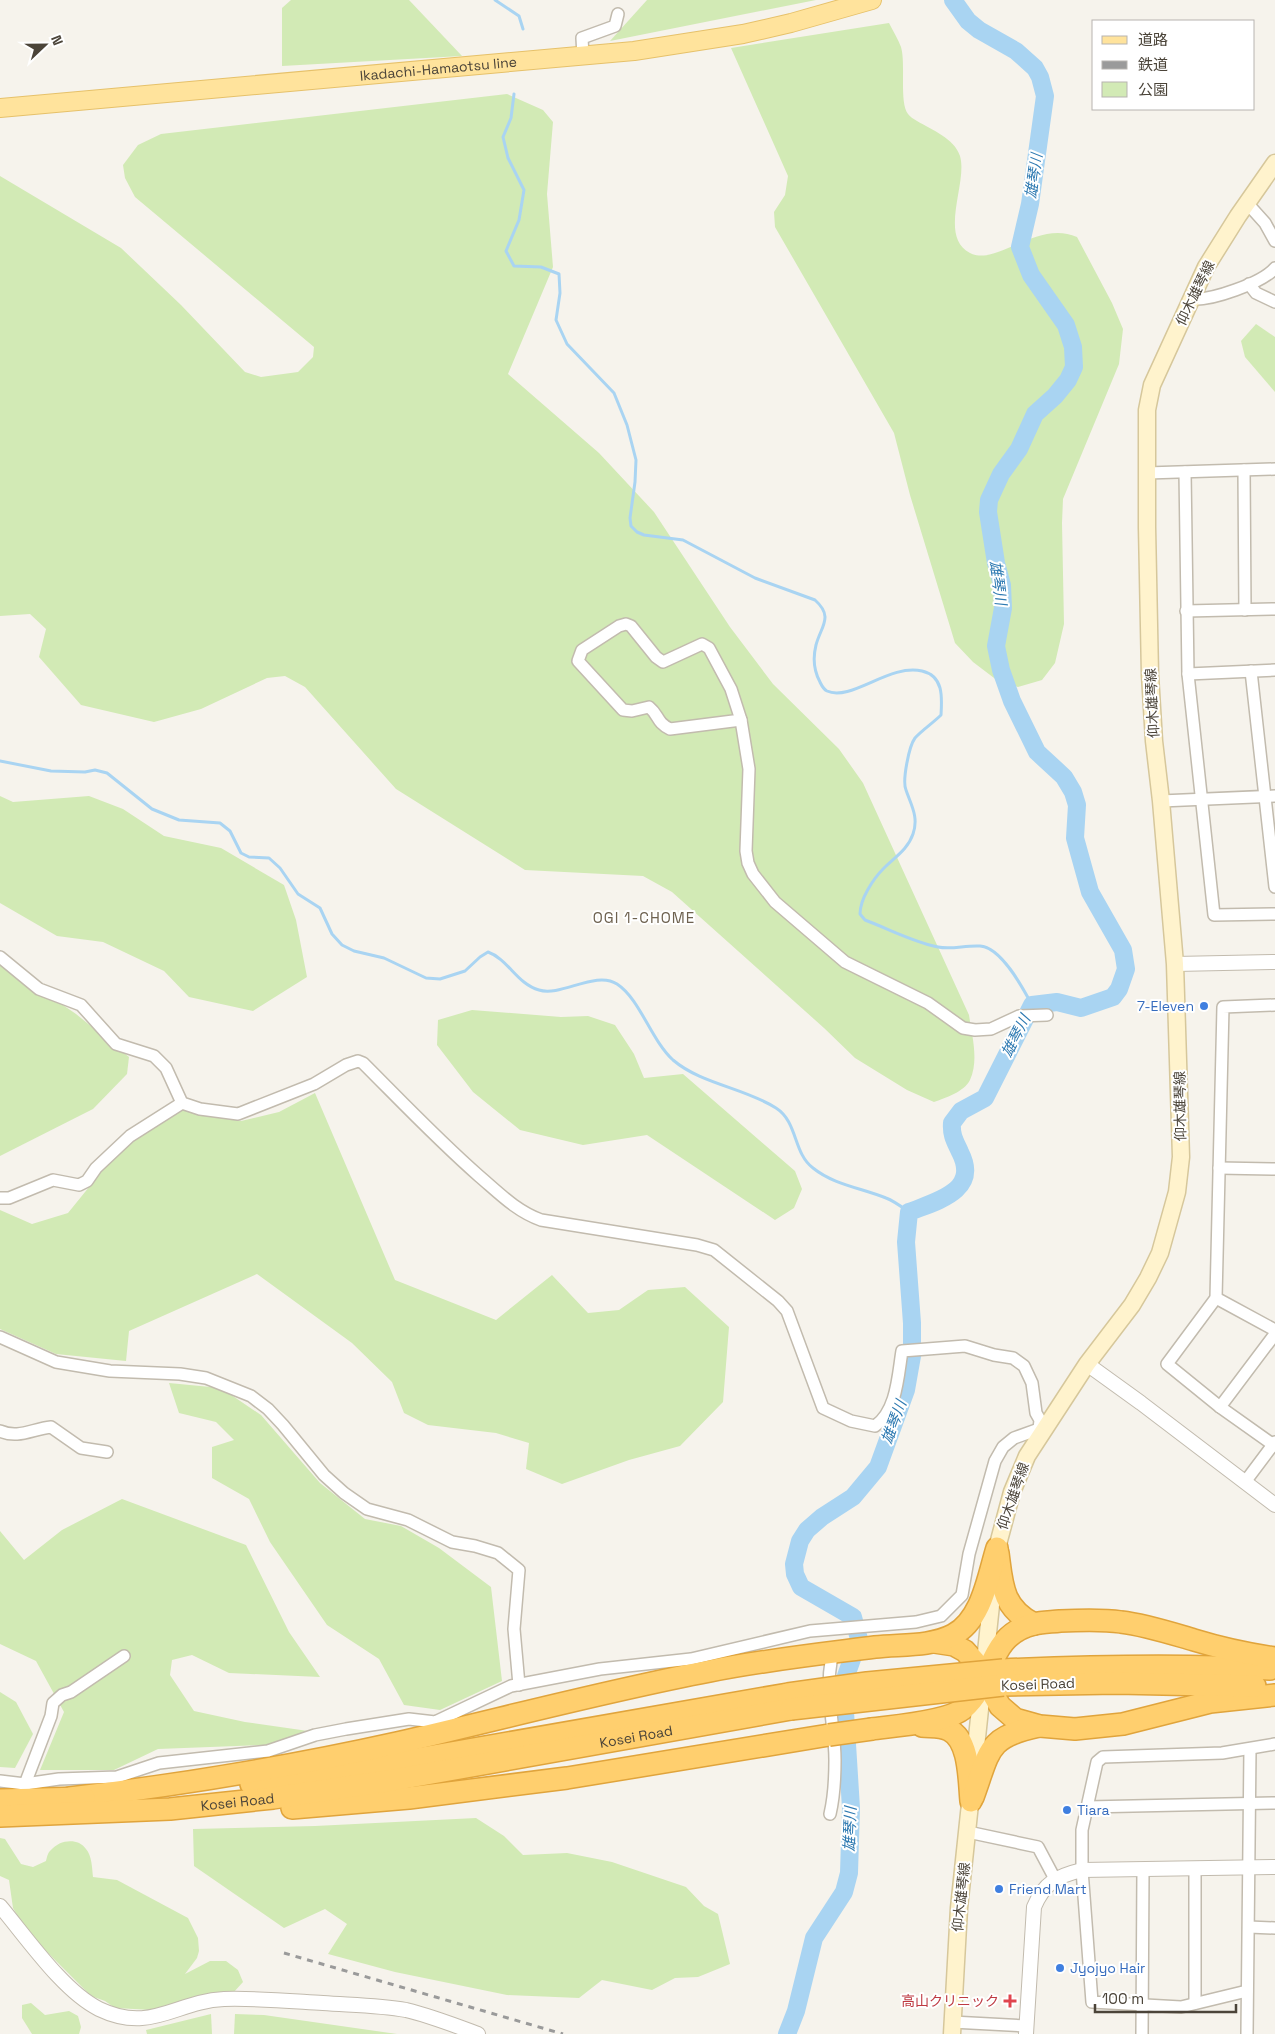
<svg xmlns="http://www.w3.org/2000/svg" width="1275" height="2034" font-family="'Space Grotesk','Noto Sans JP',sans-serif">
	<style>
		.green { fill: #d2eab5 }
		.lines { fill: none; stroke-linecap: round; stroke-linejoin: round }
		.stream { stroke: #a9d4f2; stroke-width: 3 }
		.river { stroke: #a9d4f2; stroke-width: 18 }
		.minor-casing { stroke: #c2bbae; stroke-width: 14 }
		.tertiary-casing { stroke: #c2bbae; stroke-width: 16 }
		.secondary-casing { stroke: #d6c79b; stroke-width: 19 }
		.primary-casing { stroke: #e6c16a; stroke-width: 20 }
		.motorway-casing { stroke: #e0a43c; stroke-width: 24 }
		.minor { stroke: #fff; stroke-width: 11 }
		.tertiary { stroke: #fff; stroke-width: 14 }
		.secondary { stroke: #fff3cd; stroke-width: 16 }
		.primary { stroke: #ffe39c; stroke-width: 18 }
		.motorway { stroke: #ffcf6e; stroke-width: 21 }
		.rail { stroke: #9a9a9a; stroke-width: 3; stroke-dasharray: 6 6; stroke-linecap: butt }
		.motorway-bridge-casing { stroke: #e0a43c; stroke-width: 24; stroke-linecap: butt }
		.motorway-bridge { stroke: #ffcf6e; stroke-width: 21 }
		.shop-dot { fill: #3f7fe0; stroke: #fff; stroke-width: 2 }
		.health-dot { fill: #e0444e; stroke: #fff; stroke-width: 2 }
		.labels { text-anchor: middle; stroke-width: 4; stroke-linejoin: round; paint-order: stroke }
		.street-label { font-size: 14px; fill: #4b4439; stroke: #fff }
		.shop-label { font-size: 14px; fill: #366cbe; stroke: #fff; text-anchor: start }
		.health-label { font-size: 14px; fill: #be3a42; stroke: #fff; text-anchor: end }
		.water-label { font-size: 15px; font-style: italic; fill: #2e7ab2; stroke: #fff }
		.neighbourhood-label { font-size: 15px; letter-spacing: 1px; fill: #6e6250; stroke: #fff }
	</style>
	<rect width="100%" height="100%" fill="#f6f3ec"/>
	<!-- green -->
	<g class="green">
		<polygon points="291,0 409,0 462,56 282,66 282,8"/>
		<polygon points="647,0 816,0 610,41"/>
		<path d="M889,23C893,31 898,39 901,47C906,64 899,102 908,114C910,117 914,119 917,121C932,130 954,138 960,156C968,183 938,236 970,253C997,267 1037,219 1077,237L1112,303L1123,329L1119,364L1063,499L1062,523L1064,624L1055,663L1042,680L1018,687L998,681L973,662L955,643L910,495L894,433L775,227L774,212L785,195L788,176L731,48Z"/>
		<path d="M507,94L543,110L553,122L547,194L553,267L508,374L599,453L654,512L730,627L773,684L839,749L863,783L969,1015C972,1036 979,1060 970,1080C964,1092 945,1098 934,1102L907,1090L855,1058L824,1028L672,892L643,876L525,870L396,789L305,687L285,676L267,678L201,709L154,722L81,705L39,657L46,629L30,614L0,616V176L121,248L181,305L245,372L261,377L298,372L313,357L314,347L135,197L125,178L123,165L138,145L161,134Z"/>
		<polygon points="1256,324 1275,337 1275,392 1245,357 1241,341"/>
		<polygon points="0,796 13,802 89,796 123,809 164,836 221,848 284,885 296,920 307,977 253,1011 189,997 164,971 103,942 57,936 0,903"/>
		<polygon points="0,962 76,1014 129,1057 127,1074 93,1109 0,1156"/>
		<polygon points="472,1010 561,1017 588,1016 615,1025 634,1054 644,1078 683,1074 795,1171 802,1189 794,1208 775,1220 647,1135 583,1145 520,1130 473,1092 437,1045 438,1020"/>
		<polygon points="315,1093 395,1280 496,1320 552,1275 588,1313 619,1310 648,1290 685,1287 729,1327 723,1402 680,1446 629,1460 562,1484 526,1469 529,1443 496,1433 428,1425 404,1413 392,1382 352,1343 257,1274 129,1331 126,1361 56,1354 0,1329 0,1210 32,1224 68,1213 128,1139 178,1108 241,1121 279,1112"/>
		<polygon points="169,1383 221,1388 261,1415 320,1483 365,1519 401,1526 439,1548 491,1587 502,1681 440,1710 404,1705 379,1659 327,1625 270,1542 249,1499 212,1478 212,1447 234,1440 216,1422 179,1413"/>
		<polygon points="122,1499 246,1545 289,1632 320,1677 229,1673 192,1655 172,1660 170,1675 194,1711 245,1722 308,1731 266,1745 158,1749 114,1770 40,1770 64,1712 36,1661 0,1644 0,1531 24,1560 62,1530"/>
		<polygon points="0,1692 16,1702 33,1734 15,1768 0,1767"/>
		<polygon points="476,1818 504,1836 523,1855 567,1853 612,1862 686,1887 704,1906 718,1914 730,1964 698,1977 675,1978 652,1990 602,1980 579,1998 507,1995 395,1972 328,1954 347,1924 325,1909 284,1928 194,1866 193,1829 315,1826"/>
		<path d="M0,1838L5,1839L21,1864L33,1867L46,1861C47,1857 48,1852 51,1850C59,1840 78,1837 86,1849C92,1856 92,1868 93,1877L117,1880L188,1918L198,1938L199,1951L197,1958L185,1974L210,1961H226L238,1970L243,1982L233,1993H211L152,2010L115,2008L105,2001L91,1996L44,1949L23,1925L13,1908L9,1880L0,1876Z"/>
		<polygon points="31,2003 45,2015 69,2011 78,2016 81,2027 79,2034 32,2034 22,2018 22,2005"/>
		<polygon points="211,2014 212,2034 147,2034 146,2030"/>
		<polygon points="235,2014 264,2015 397,2034 234,2034"/>
	</g>
	<g class="lines">
		<!-- stream -->
		<g class="stream">
			<polyline points="495,0 519,16 523,29"/>
			<path d="M514,94L511,118L503,137L508,158L524,190L519,220L506,251L514,266L541,267L559,274L560,293L556,320L567,344L614,393L627,425L636,460L635,482L630,518L631,526L637,532L644,535L683,540L755,578L815,600C834,617 821,626 816,645C813,657 814,671 820,682C822,686 823,689 827,691C851,702 890,663 922,671C944,676 942,698 941,715C933,723 922,730 915,738C909,746 902,781 906,790C911,805 919,817 913,834C908,849 895,857 884,868C873,879 860,899 860,914L865,920C889,929 913,942 938,947C952,950 965,945 980,946C1001,947 1023,988 1032,1005"/>
			<path d="M0,761L51,771L85,772L95,770L107,773L152,809L179,820L220,823L230,831L241,853L249,857L269,858L280,868L298,894L320,908L332,934L342,945L354,951L384,958L426,978L440,979L465,971L480,957L488,952C508,959 517,984 539,990C561,997 596,970 617,984C640,999 651,1040 673,1060C701,1084 745,1088 776,1108C798,1122 793,1153 813,1168C834,1185 862,1188 886,1198C894,1201 902,1207 909,1212"/>
		</g>
		<!-- river -->
		<path class="river" d="M787,2034L796,2011L814,1938L844,1892L849,1873L851,1808L845,1712L846,1676L859,1639L853,1617L801,1587L795,1574L794,1564L800,1541L807,1530L822,1517L853,1497L878,1467L906,1390L912,1356V1323L906,1242L909,1212C937,1201 980,1191 960,1152C955,1141 951,1135 952,1123L961,1111L985,1098L1032,1005L1057,1002L1081,1008L1113,997L1119,989L1126,969L1123,950L1090,892L1075,838L1077,805L1073,792L1064,777L1037,752L1012,701L1001,670L996,646L1003,608L1002,585L996,563L988,512L989,500L1001,474L1019,449L1035,414L1055,396L1068,380L1074,367L1073,347L1066,325L1031,275L1020,247L1030,204L1045,96L1040,77L1035,68L1016,51L979,30L968,21L953,0"/>
		<!-- minor casing -->
		<g class="minor-casing">
			<g id="minor">
				<polyline points="583,56 582,38 615,26 618,14"/>
				<polyline points="1247,203 1265,223 1275,241"/>
				<polyline points="1249,284 1256,293 1275,302"/>
				<path d="M1191,299C1211,301 1262,283 1275,268"/>
				<polyline points="1244,470 1245,610"/>
				<polyline points="1185,472 1188,674 1214,915 1275,914"/>
				<polyline points="1147,473 1275,469"/>
				<polyline points="1186,611 1275,609"/>
				<path d="M626,624L631,626L656,657L663,662L702,644L709,648L731,689L741,720L670,729C656,722 659,715 649,707L632,711L623,710L578,661L582,650L619,626Z"/>
				<polyline points="1251,671 1275,887"/>
				<polyline points="1188,674 1275,670"/>
				<polyline points="741,720 749,769 746,851 748,863 753,874 775,902 845,962 928,1003 963,1028 975,1030 991,1029 1019,1016 1047,1015"/>
				<polyline points="1161,801 1275,796"/>
				<path d="M0,957L39,989L81,1005L116,1044L154,1056L166,1068L182,1103L200,1109L238,1114L314,1084L346,1065L358,1061L363,1063C401,1101 439,1141 479,1176C499,1193 516,1211 541,1220L697,1245L714,1250L778,1301L787,1311L823,1408L851,1421L875,1426C897,1411 898,1375 902,1351L965,1346L994,1355L1013,1358L1024,1366L1032,1383L1036,1413L1040,1420L1039,1429"/>
				<polyline points="1275,1005 1223,1007 1216,1298 1167,1364 1220,1407 1275,1446"/>
				<polyline points="1219,1168 1275,1169"/>
				<polyline points="0,1198 9,1198 53,1180 79,1185 87,1181 96,1168 130,1136 182,1103"/>
				<polyline points="1216,1298 1275,1330"/>
				<polyline points="0,1337 56,1362 110,1371 180,1374 206,1378 251,1396 268,1409 283,1425 324,1475 344,1493 367,1509 408,1520 452,1542 475,1546 498,1553 519,1570 514,1629 519,1685"/>
				<polyline points="1220,1407 1275,1334"/>
				<path d="M0,1431C18,1439 32,1429 51,1427L81,1448L107,1452"/>
				<polyline points="1245,1482 1275,1442"/>
				<polyline points="0,1781 25,1784 59,1779 117,1777 159,1763 268,1751 315,1735 346,1729 409,1719 435,1722 511,1686 600,1669 691,1659 810,1631 916,1622 941,1616 962,1595 969,1554 995,1461 1003,1447 1014,1438 1039,1429"/>
				<polyline points="25,1784 51,1716 53,1703 62,1695 71,1692 124,1656"/>
				<polyline points="1087,1807 1275,1803"/>
				<path d="M830,1814C834,1797 835,1778 835,1760C835,1727 825,1695 831,1662"/>
				<polyline points="968,1832 1038,1847 1055,1879"/>
				<polyline points="1249,1927 1275,1928"/>
				<polyline points="1247,1991 1181,2007 1092,2002 1082,1870 1082,1830 1097,1762 1103,1757 1222,1753 1275,1744"/>
				<polyline points="1195,2003 1195,1869"/>
				<polyline points="952,2022 1026,2026"/>
				<polyline points="1142,2034 1143,1870"/>
				<polyline points="1247,2034 1250,1749"/>
			</g>
		</g>
		<!-- tertiary casing -->
		<g class="tertiary-casing">
			<g id="tertiary">
				<polyline points="1175,964 1275,962"/>
				<polyline points="1087,1364 1141,1403 1275,1505"/>
				<path d="M0,1906C27,1938 63,1991 99,2009C151,2034 176,2001 224,1999C257,1998 290,2001 323,2003C350,2005 379,2005 406,2010C431,2016 454,2025 478,2034"/>
				<path d="M1026,2034L1034,1907C1044,1883 1057,1876 1082,1870L1275,1867"/>
			</g>
		</g>
		<!-- secondary casing -->
		<g class="secondary-casing">
			<polyline id="secondary" points="952,2034 959,1908 997,1548 1012,1492 1027,1456 1087,1364 1132,1305 1148,1278 1160,1253 1177,1192 1181,1157 1175,964 1161,801 1154,741 1150,675 1147,527 1147,410 1152,385 1206,267 1238,216 1275,163"/>
		</g>
		<!-- primary casing -->
		<g class="primary-casing">
			<g id="primary">
				<path id="s1" d="M0,108L634,51L743,34L791,23L872,0"/>
			</g>
		</g>
		<!-- motorway casing -->
		<g class="motorway-casing">
			<g id="motorway">
				<path d="M998,1553C1002,1584 1002,1608 1034,1624"/>
				<polyline points="934,1642 954,1645 965,1651 974,1661 1000,1706 1015,1719 1040,1726 1075,1729 1123,1724 1210,1702 1275,1695"/>
				<path d="M1003,1670C1092,1666 1181,1664 1270,1669"/>
				<polyline points="1003,1685 1117,1683 1255,1686"/>
				<path d="M922,1726C931,1727 941,1726 949,1730C970,1740 969,1781 971,1801"/>
				<path d="M872,1729C894,1726 949,1722 964,1708C994,1682 987,1635 1034,1624C1042,1622 1052,1622 1060,1621C1080,1620 1101,1619 1121,1622C1146,1625 1170,1633 1194,1640C1220,1648 1248,1654 1275,1658"/>
				<polyline points="251,1784 337,1773 788,1694"/>
				<path d="M973,1797C990,1751 986,1737 1039,1726"/>
				<path d="M70,1798C179,1785 289,1767 397,1743C501,1719 605,1691 710,1671C764,1660 820,1654 875,1647C900,1644 930,1647 953,1635C982,1620 988,1577 997,1548"/>
				<polyline points="0,1800 84,1798"/>
				<polyline points="292,1808 409,1798 567,1778 829,1735"/>
				<path id="s2" d="M0,1816L170,1809L273,1798L387,1781L791,1709"/>
			</g>
		</g>
		<!-- minor -->
		<use href="#minor" class="minor"/>
		<!-- tertiary -->
		<use href="#tertiary" class="tertiary"/>
		<!-- secondary -->
		<use href="#secondary" class="secondary"/>
		<!-- primary -->
		<use href="#primary" class="primary"/>
		<!-- motorway -->
		<use href="#motorway" class="motorway"/>
		<!-- rail -->
		<polyline class="rail" points="284,1953 563,2034"/>
		<!-- motorway-bridge casing -->
		<g class="motorway-bridge-casing">
			<g id="motorway-bridge">
				<polyline points="788,1694 867,1683 1003,1670"/>
				<polyline points="791,1709 1003,1685"/>
				<polyline points="829,1735 872,1729"/>
			</g>
		</g>
		<!-- motorway-bridge -->
		<use href="#motorway-bridge" class="motorway-bridge"/>
	</g>
	<!-- markers -->
	<g class="shop-dot">
		<circle cx="1204" cy="1006" r="5"/>
		<circle cx="1067" cy="1810" r="5"/>
		<circle cx="999" cy="1889" r="5"/>
		<circle cx="1060" cy="1968" r="5"/>
	</g>
	<path class="health-dot" d="M1007.5 1993.5h5v5h5v5h-5v5h-5v-5h-5v-5h5z"/>
	<g class="labels">
		<!-- street labels -->
		<g class="street-label">
			<text dy="5" stroke="none"><textPath href="#s1" startOffset="440">Ikadachi-Hamaotsu line</textPath></text>
			<text transform="translate(1195 293) rotate(-64)" y="5">仰木雄琴線</text>
			<text transform="translate(1152 703) rotate(-93)" y="5">仰木雄琴線</text>
			<text transform="translate(1180 1106) rotate(-91)" y="5">仰木雄琴線</text>
			<text transform="translate(1013 1496) rotate(-71)" y="5">仰木雄琴線</text>
			<text transform="translate(1038 1684) rotate(-2)" y="5">Kosei Road</text>
			<text dy="5" stroke="none"><textPath href="#s2" startOffset="642">Kosei Road</textPath></text>
			<text dy="5" stroke="none"><textPath href="#s2" startOffset="238">Kosei Road</textPath></text>
			<text transform="translate(961 1897) rotate(-84)" y="5">仰木雄琴線</text>
		</g>
		<!-- shop labels -->
		<g class="shop-label">
			<text x="1194" y="1011" text-anchor="end">7-Eleven</text>
			<text x="1077" y="1815">Tiara</text>
			<text x="1009" y="1894">Friend Mart</text>
			<text x="1070" y="1973">Jyojyo Hair</text>
		</g>
		<!-- health labels -->
		<g class="health-label">
			<text x="999" y="2006">高山クリニック</text>
		</g>
		<!-- water labels -->
		<g class="water-label">
			<text transform="translate(1034 176) rotate(-82)" y="5">雄琴川</text>
			<text transform="translate(998 583) rotate(82)" y="5">雄琴川</text>
			<text transform="translate(1016 1036) rotate(-63)" y="5">雄琴川</text>
			<text transform="translate(894 1422) rotate(-70)" y="5">雄琴川</text>
			<text transform="translate(850 1829) rotate(-88)" y="5">雄琴川</text>
		</g>
		<!-- neighbourhood labels -->
		<g class="neighbourhood-label">
			<text x="644" y="923">OGI 1-CHOME</text>
		</g>
	</g>
	<!-- legend -->
	<rect x="1092" y="20" width="162" height="90" fill="#ffffff" stroke="#b7b4b0"/>
	<rect x="1102" y="36" width="25" height="8" fill="#ffe39c" stroke="#b7b4b0"/>
	<text x="1138" y="45" font-size="15" fill="#4b4439">道路</text>
	<rect x="1102" y="61" width="25" height="8" fill="#9a9a9a" stroke="#b7b4b0"/>
	<text x="1138" y="70" font-size="15" fill="#4b4439">鉄道</text>
	<rect x="1102" y="82" width="25" height="15" fill="#d2eab5" stroke="#b7b4b0"/>
	<text x="1138" y="95" font-size="15" fill="#4b4439">公園</text>
	<!-- north arrow -->
	<g transform="translate(45 45) rotate(68)" stroke="#ffffff" stroke-width="4" paint-order="stroke">
	<path d="M0-4L9 19L0 12L-9 19Z" fill="#4b4439"/>
	<text y="-8" font-size="14" font-weight="bold" text-anchor="middle" fill="#4b4439">N</text>
	</g>
	<!-- scale -->
	<path d="M1095 2004v8h141v-8" fill="none" stroke="#4b4439" stroke-width="2.5"/>
	<text x="1102" y="2004" font-size="15" fill="#4b4439" stroke="#ffffff" stroke-width="4" paint-order="stroke">100 m</text>
</svg>
